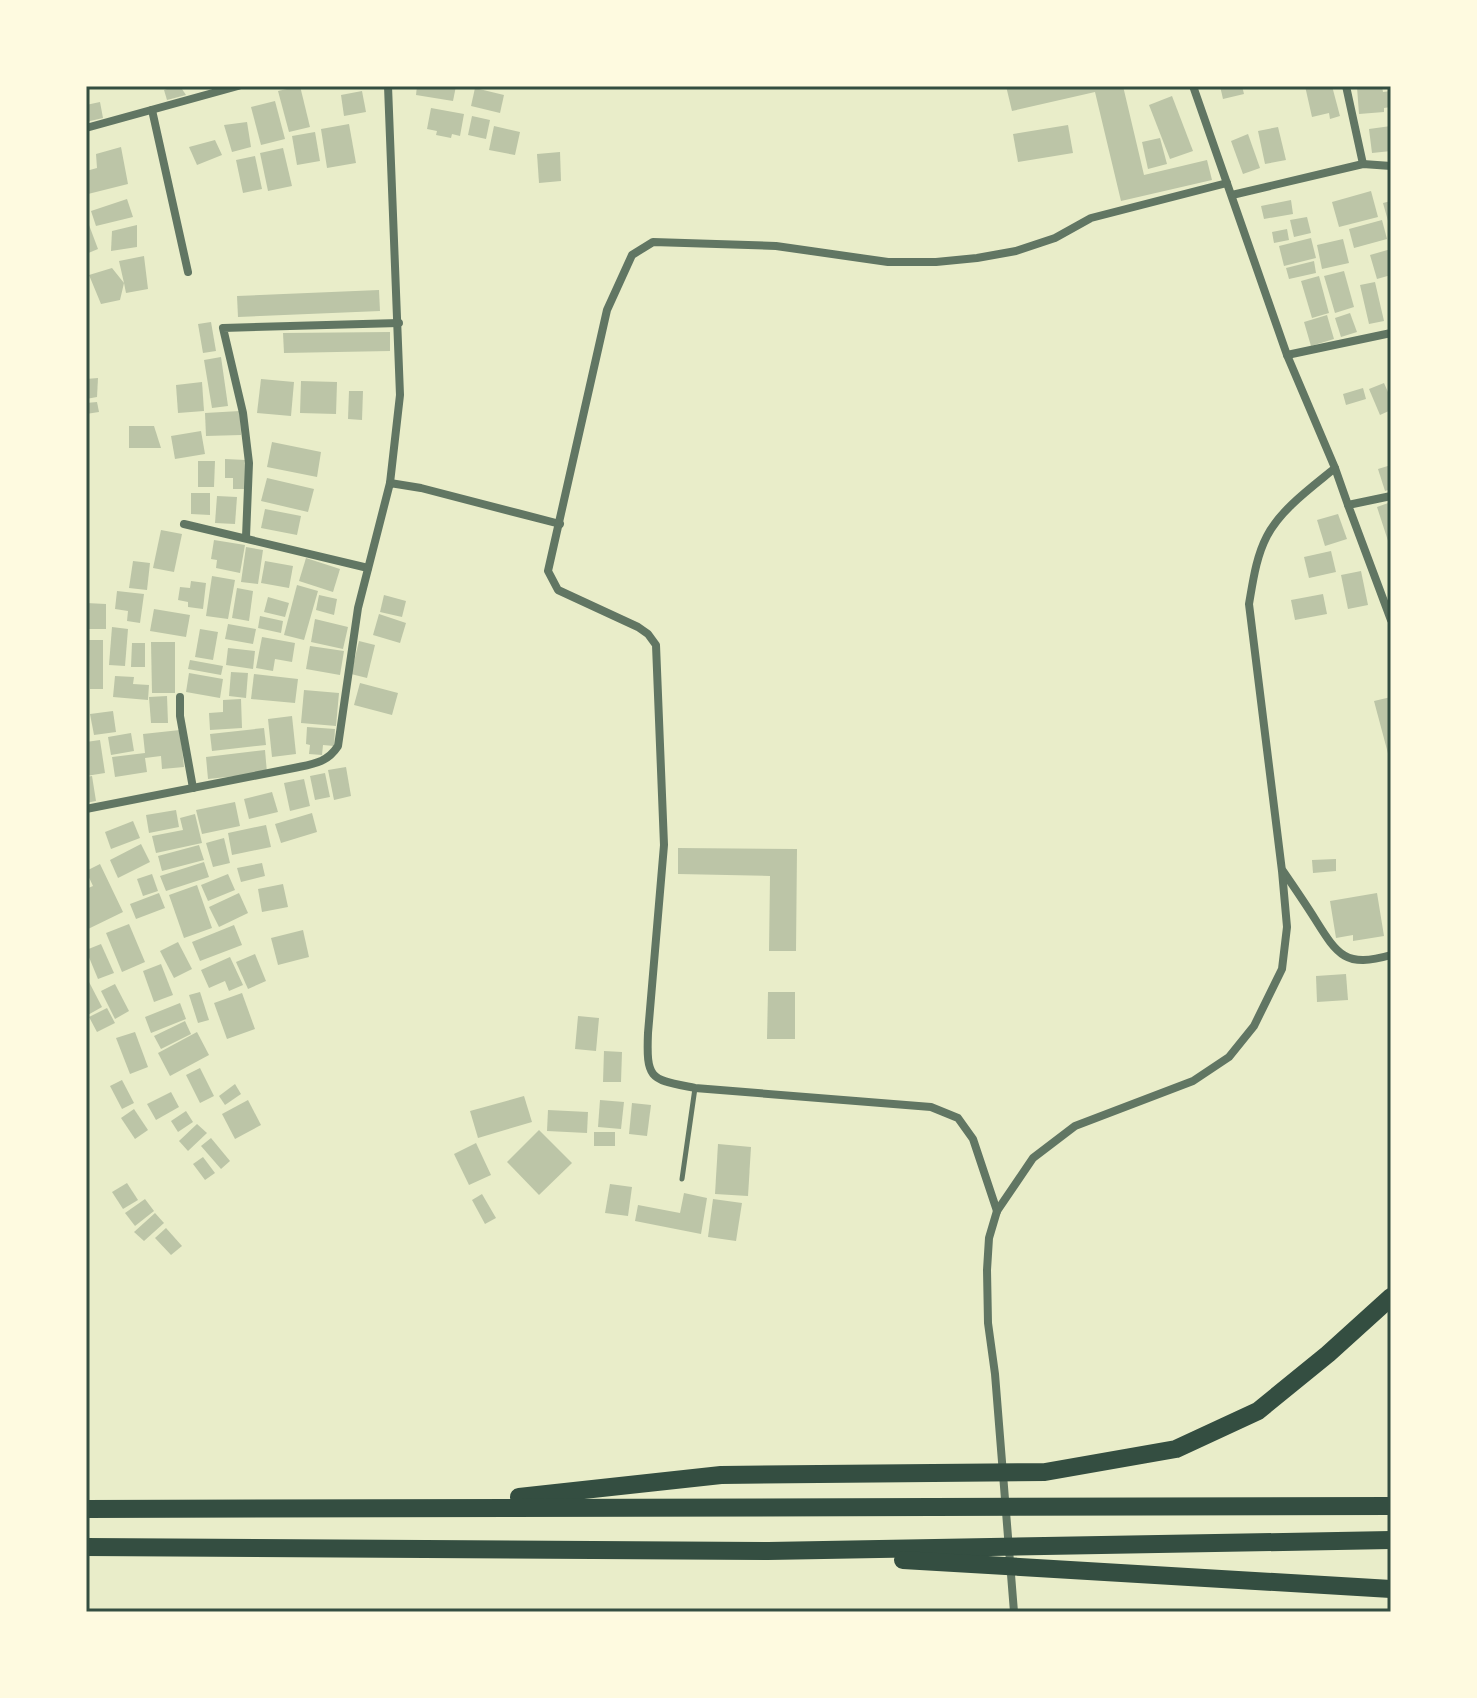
<svg xmlns="http://www.w3.org/2000/svg" width="1477" height="1698" font-family="Helvetica,sans-serif">
	<style>
		.building { fill: #bcc5a7 }
		.lines { fill: none; stroke-linecap: round; stroke-linejoin: round }
		.service { stroke: #617663; stroke-width: 5 }
		.minor { stroke: #617663; stroke-width: 8 }
		.motorway { stroke: #344e41; stroke-width: 18 }
		.neatline { fill: none; stroke: #344e41; stroke-width: 3 }
	</style>
	<rect width="100%" height="100%" fill="#e9edc9"/>
	<!-- building -->
	<g class="building">
		<polygon points="176,86 180,86 186,95 167,100 164,90"/>
		<polygon points="300,86 310,127 289,132 278,91"/>
		<polygon points="417,86 456,86 453,101 416,95"/>
		<polygon points="1006,86 1123,86 1144,175 1207,160 1212,180 1121,201 1095,92 1012,111"/>
		<polygon points="1220,86 1242,86 1244,94 1223,99"/>
		<polygon points="1305,86 1332,86 1340,116 1330,119 1329,113 1312,117"/>
		<polygon points="1382,86 1383,92 1391,91 1391,107 1384,108 1384,112 1359,114 1357,87"/>
		<polygon points="475,88 504,95 500,113 471,106"/>
		<polygon points="362,91 366,112 344,116 341,95"/>
		<polygon points="1172,96 1193,151 1170,159 1149,105"/>
		<polygon points="275,101 285,139 261,145 251,107"/>
		<polygon points="100,102 103,118 86,122 86,105"/>
		<polygon points="431,108 464,114 460,136 452,134 451,138 436,135 437,131 427,129"/>
		<polygon points="472,116 490,120 486,139 468,135"/>
		<polygon points="247,122 251,147 232,152 224,125"/>
		<polygon points="349,124 356,163 327,168 321,129"/>
		<polygon points="1068,125 1073,153 1018,162 1013,134"/>
		<polygon points="494,126 520,132 515,155 489,150"/>
		<polygon points="1391,126 1391,151 1372,153 1369,129"/>
		<polygon points="1278,127 1286,160 1265,164 1258,131"/>
		<polygon points="315,132 320,161 297,165 292,136"/>
		<polygon points="1248,134 1260,168 1243,174 1231,141"/>
		<polygon points="1160,138 1167,164 1148,169 1142,142"/>
		<polygon points="215,140 222,155 197,165 189,147"/>
		<polygon points="121,147 128,184 88,194 86,171 97,168 96,154"/>
		<polygon points="283,148 292,186 268,191 260,153"/>
		<polygon points="560,152 561,181 539,183 537,154"/>
		<polygon points="255,156 262,189 243,193 236,160"/>
		<polygon points="1371,191 1378,217 1339,227 1332,202"/>
		<polygon points="127,199 133,217 96,226 91,211"/>
		<polygon points="1291,200 1293,214 1264,219 1261,206"/>
		<polygon points="1391,201 1391,228 1390,228 1383,203"/>
		<polygon points="86,217 98,249 86,254"/>
		<polygon points="1307,217 1311,233 1294,237 1290,220"/>
		<polygon points="1382,220 1387,239 1354,248 1349,229"/>
		<polygon points="137,225 137,247 111,251 112,231"/>
		<polygon points="1287,229 1289,240 1274,243 1272,232"/>
		<polygon points="1311,238 1316,258 1284,266 1279,246"/>
		<polygon points="1343,239 1349,263 1322,269 1317,245"/>
		<polygon points="1391,249 1391,275 1377,279 1370,255"/>
		<polygon points="144,256 148,289 126,293 124,283 120,300 101,304 89,275 112,268 124,283 119,261"/>
		<polygon points="1314,261 1316,273 1289,279 1286,268"/>
		<polygon points="1344,271 1354,307 1335,313 1324,276"/>
		<polygon points="1319,276 1329,313 1312,318 1301,281"/>
		<polygon points="1375,282 1384,321 1369,324 1360,285"/>
		<polygon points="379,290 380,311 238,317 237,296"/>
		<polygon points="1350,313 1357,332 1341,337 1335,318"/>
		<polygon points="1327,315 1334,339 1311,346 1304,322"/>
		<polygon points="211,322 216,351 203,353 198,324"/>
		<polygon points="390,332 390,351 284,353 283,333"/>
		<polygon points="221,357 228,406 212,408 204,360"/>
		<polygon points="98,378 97,397 86,399 86,379"/>
		<polygon points="261,379 294,382 291,416 257,413"/>
		<polygon points="301,381 337,382 336,414 300,413"/>
		<polygon points="202,382 204,411 178,413 176,385"/>
		<polygon points="1384,383 1391,399 1391,410 1380,415 1369,389"/>
		<polygon points="1363,388 1366,399 1346,405 1343,394"/>
		<polygon points="349,391 363,391 362,420 348,419"/>
		<polygon points="97,402 99,412 86,414 86,403"/>
		<polygon points="240,411 241,435 206,436 205,413"/>
		<polygon points="129,426 154,426 161,448 129,448"/>
		<polygon points="201,431 205,454 175,459 171,436"/>
		<polygon points="272,442 321,452 317,477 267,467"/>
		<polygon points="225,459 246,460 245,489 233,489 233,478 225,478"/>
		<polygon points="198,461 215,461 214,487 198,487"/>
		<polygon points="1391,465 1391,489 1385,491 1378,469"/>
		<polygon points="267,478 314,489 308,512 261,501"/>
		<polygon points="191,493 210,493 210,515 191,514"/>
		<polygon points="217,496 237,497 235,524 215,523"/>
		<polygon points="1391,502 1391,547 1390,547 1377,507"/>
		<polygon points="265,509 301,516 297,535 261,528"/>
		<polygon points="1338,514 1347,539 1325,546 1317,520"/>
		<polygon points="161,530 182,534 174,572 153,568"/>
		<polygon points="214,540 245,545 240,573 216,568 217,560 211,559"/>
		<polygon points="246,547 263,550 258,584 241,582"/>
		<polygon points="1331,551 1336,572 1309,578 1304,557"/>
		<polygon points="306,558 340,569 333,592 299,581"/>
		<polygon points="133,561 150,563 147,590 129,588"/>
		<polygon points="265,561 293,566 289,588 261,583"/>
		<polygon points="1361,571 1368,605 1348,609 1341,575"/>
		<polygon points="212,576 235,580 228,619 206,616"/>
		<polygon points="191,581 206,583 203,609 188,607 188,602 178,600 180,587 190,588"/>
		<polygon points="297,585 318,591 304,640 284,635"/>
		<polygon points="237,588 253,591 249,621 232,618"/>
		<polygon points="117,591 144,594 140,623 127,621 128,611 115,609"/>
		<polygon points="1323,594 1327,614 1295,620 1291,600"/>
		<polygon points="319,595 337,599 334,615 316,610"/>
		<polygon points="384,595 406,601 402,617 380,612"/>
		<polygon points="268,597 289,603 285,617 264,612"/>
		<polygon points="86,603 106,604 106,629 86,629"/>
		<polygon points="154,609 190,615 186,637 150,631"/>
		<polygon points="379,614 406,623 400,643 373,635"/>
		<polygon points="260,616 283,621 281,633 258,628"/>
		<polygon points="315,619 348,627 343,649 311,642"/>
		<polygon points="228,624 256,629 253,644 225,639"/>
		<polygon points="112,627 128,629 125,666 109,665"/>
		<polygon points="200,629 218,632 213,660 195,657"/>
		<polygon points="262,637 295,643 292,662 275,659 273,671 256,668"/>
		<polygon points="89,640 103,640 103,689 90,689"/>
		<polygon points="359,641 375,645 367,678 351,674"/>
		<polygon points="151,642 175,642 175,693 152,693"/>
		<polygon points="132,643 145,643 145,667 131,667"/>
		<polygon points="310,646 344,651 340,675 306,669"/>
		<polygon points="228,648 255,651 253,669 226,665"/>
		<polygon points="190,660 223,666 221,675 188,669"/>
		<polygon points="231,672 248,673 246,698 229,696"/>
		<polygon points="189,673 223,679 220,698 186,692"/>
		<polygon points="254,674 298,679 295,703 251,699"/>
		<polygon points="115,676 134,677 133,684 149,685 148,700 113,697"/>
		<polygon points="360,683 398,693 392,715 354,705"/>
		<polygon points="304,690 339,693 336,726 301,723"/>
		<polygon points="167,696 168,723 151,723 149,697"/>
		<polygon points="1391,697 1391,761 1390,761 1374,701"/>
		<polygon points="241,699 242,728 210,730 209,713 223,712 223,700"/>
		<polygon points="113,711 116,732 94,735 90,714"/>
		<polygon points="292,716 296,754 272,757 268,719"/>
		<polygon points="307,727 335,729 334,746 323,745 322,755 309,754 310,745 306,744"/>
		<polygon points="264,728 266,745 212,751 210,734"/>
		<polygon points="180,730 184,767 162,769 161,756 145,758 147,772 115,777 112,757 145,753 143,734"/>
		<polygon points="131,733 134,751 111,755 108,737"/>
		<polygon points="100,740 105,773 86,776 86,742"/>
		<polygon points="265,750 267,773 208,779 206,757"/>
		<polygon points="346,767 351,796 334,800 328,770"/>
		<polygon points="325,773 330,797 315,800 310,776"/>
		<polygon points="92,776 96,801 86,803 86,777"/>
		<polygon points="304,779 310,806 290,811 284,783"/>
		<polygon points="272,792 278,812 249,819 244,799"/>
		<polygon points="235,802 240,826 202,834 196,810"/>
		<polygon points="176,810 179,827 149,833 146,815"/>
		<polygon points="312,813 317,832 281,843 275,824"/>
		<polygon points="195,814 202,843 156,853 152,836 183,830 180,818"/>
		<polygon points="133,821 140,838 111,849 105,832"/>
		<polygon points="266,825 271,847 232,855 228,833"/>
		<polygon points="224,838 230,863 213,867 206,843"/>
		<polygon points="141,844 150,862 118,878 110,860"/>
		<polygon points="199,845 204,860 162,871 158,856"/>
		<polygon points="678,848 797,849 796,951 769,951 770,876 678,874"/>
		<polygon points="1336,859 1336,871 1313,873 1312,860"/>
		<polygon points="204,862 209,877 166,891 160,876"/>
		<polygon points="262,863 265,876 241,882 237,868"/>
		<polygon points="100,864 123,912 86,930 86,889 93,886 86,871"/>
		<polygon points="152,874 158,891 143,896 137,879"/>
		<polygon points="228,874 235,890 208,901 201,885"/>
		<polygon points="283,884 288,907 262,912 258,889"/>
		<polygon points="197,885 212,928 184,938 169,895"/>
		<polygon points="159,893 165,908 136,919 130,904"/>
		<polygon points="239,893 248,913 219,927 209,907"/>
		<polygon points="1377,893 1384,936 1353,941 1353,935 1336,938 1330,901"/>
		<polygon points="129,924 145,962 122,972 106,933"/>
		<polygon points="234,925 242,945 200,961 192,942"/>
		<polygon points="303,930 309,957 278,965 271,938"/>
		<polygon points="178,942 192,969 174,978 160,951"/>
		<polygon points="101,944 114,973 98,979 86,950"/>
		<polygon points="255,954 266,981 248,989 236,962"/>
		<polygon points="230,957 243,985 229,991 225,981 209,988 201,970"/>
		<polygon points="161,964 173,995 154,1002 143,971"/>
		<polygon points="1346,974 1348,1000 1317,1002 1316,976"/>
		<polygon points="88,980 102,1007 86,1016 86,981"/>
		<polygon points="115,984 129,1011 115,1019 101,991"/>
		<polygon points="200,992 209,1020 198,1023 189,995"/>
		<polygon points="768,992 795,992 795,1039 767,1039"/>
		<polygon points="242,993 255,1029 227,1039 214,1003"/>
		<polygon points="180,1003 186,1019 151,1033 145,1017"/>
		<polygon points="107,1008 115,1023 97,1032 89,1017"/>
		<polygon points="578,1016 599,1018 596,1051 575,1049"/>
		<polygon points="185,1021 191,1034 161,1049 154,1036"/>
		<polygon points="135,1032 148,1067 130,1074 116,1038"/>
		<polygon points="197,1032 209,1055 170,1076 158,1053"/>
		<polygon points="604,1051 622,1052 621,1082 603,1082"/>
		<polygon points="200,1068 214,1096 200,1103 186,1075"/>
		<polygon points="122,1080 134,1103 122,1109 110,1086"/>
		<polygon points="235,1084 241,1094 225,1105 219,1096"/>
		<polygon points="171,1092 179,1107 156,1120 147,1104"/>
		<polygon points="524,1096 532,1122 478,1138 470,1111"/>
		<polygon points="248,1100 261,1125 235,1139 222,1114"/>
		<polygon points="600,1100 624,1102 621,1129 598,1127"/>
		<polygon points="632,1103 651,1105 647,1136 629,1134"/>
		<polygon points="134,1109 148,1130 135,1139 121,1118"/>
		<polygon points="548,1110 588,1112 587,1133 547,1131"/>
		<polygon points="186,1111 193,1122 178,1132 171,1121"/>
		<polygon points="197,1124 207,1133 188,1151 179,1141"/>
		<polygon points="539,1130 572,1163 539,1195 507,1162"/>
		<rect x="594" y="1132" width="21" height="14"/>
		<polygon points="211,1138 230,1161 221,1169 201,1146"/>
		<polygon points="476,1143 491,1175 469,1185 454,1154"/>
		<polygon points="718,1144 751,1147 748,1196 715,1194"/>
		<polygon points="203,1157 215,1173 205,1180 193,1164"/>
		<polygon points="127,1183 138,1200 123,1209 112,1192"/>
		<polygon points="610,1184 632,1187 628,1216 605,1213"/>
		<polygon points="684,1193 707,1198 701,1234 635,1221 638,1205 680,1213"/>
		<polygon points="482,1194 496,1218 485,1224 472,1200"/>
		<polygon points="145,1199 154,1211 135,1226 125,1213"/>
		<polygon points="713,1199 742,1203 736,1241 708,1237"/>
		<polygon points="155,1213 164,1223 144,1241 134,1232"/>
		<polygon points="166,1228 182,1246 171,1255 155,1238"/>
	</g>
	<g class="lines">
		<!-- service -->
		<polyline class="service" points="682,1179 695,1088"/>
		<!-- minor -->
		<g class="minor">
			<polyline points="388,86 400,395 390,483"/>
			<polyline points="1346,86 1363,164"/>
			<polyline points="152,110 188,272"/>
			<polyline points="86,128 238,86"/>
			<polyline points="1232,195 1363,164 1391,166"/>
			<polyline points="1287,355 1391,333"/>
			<polyline points="1335,468 1348,505"/>
			<polyline points="1391,496 1348,505 1391,620"/>
			<polyline points="184,524 368,568"/>
			<polyline points="246,537 249,463 243,413 223,328 399,323"/>
			<polyline points="180,697 180,716 193,788"/>
			<path d="M86,809L294,768C313,764 327,763 338,746L358,608L390,483L421,488L560,524"/>
			<path d="M1283,871C1294,887 1305,903 1315,919C1338,956 1346,968 1391,955"/>
			<path d="M997,1211L973,1139L958,1118L931,1107L695,1088C651,1079 646,1081 648,1033L664,845L656,645L648,634L638,627L558,590L548,571L607,310L632,255L653,242L776,246L888,262H936L977,258L1016,251L1055,238L1091,218L1227,183"/>
			<path d="M1014,1612L995,1374L988,1323L987,1270L989,1238L997,1211L1033,1158L1075,1126L1193,1081L1229,1057L1254,1026L1282,969L1287,927L1282,871L1249,604C1253,581 1256,557 1267,536C1281,509 1312,487 1335,468L1287,355L1193,86"/>
		</g>
		<!-- motorway -->
		<g class="motorway">
			<polyline points="519,1497 721,1475 1045,1472 1176,1449 1258,1411 1328,1354 1391,1297"/>
			<polyline points="86,1509 1391,1506"/>
			<polyline points="86,1547 768,1551 1391,1540"/>
			<polyline points="903,1560 1391,1589"/>
		</g>
	</g>
	<!-- border -->
	<rect width="1477" height="1698" fill="none" stroke="#fefae0" stroke-width="176"/>
	<rect x="88" y="88" width="1301" height="1522" class="neatline"/>
</svg>
